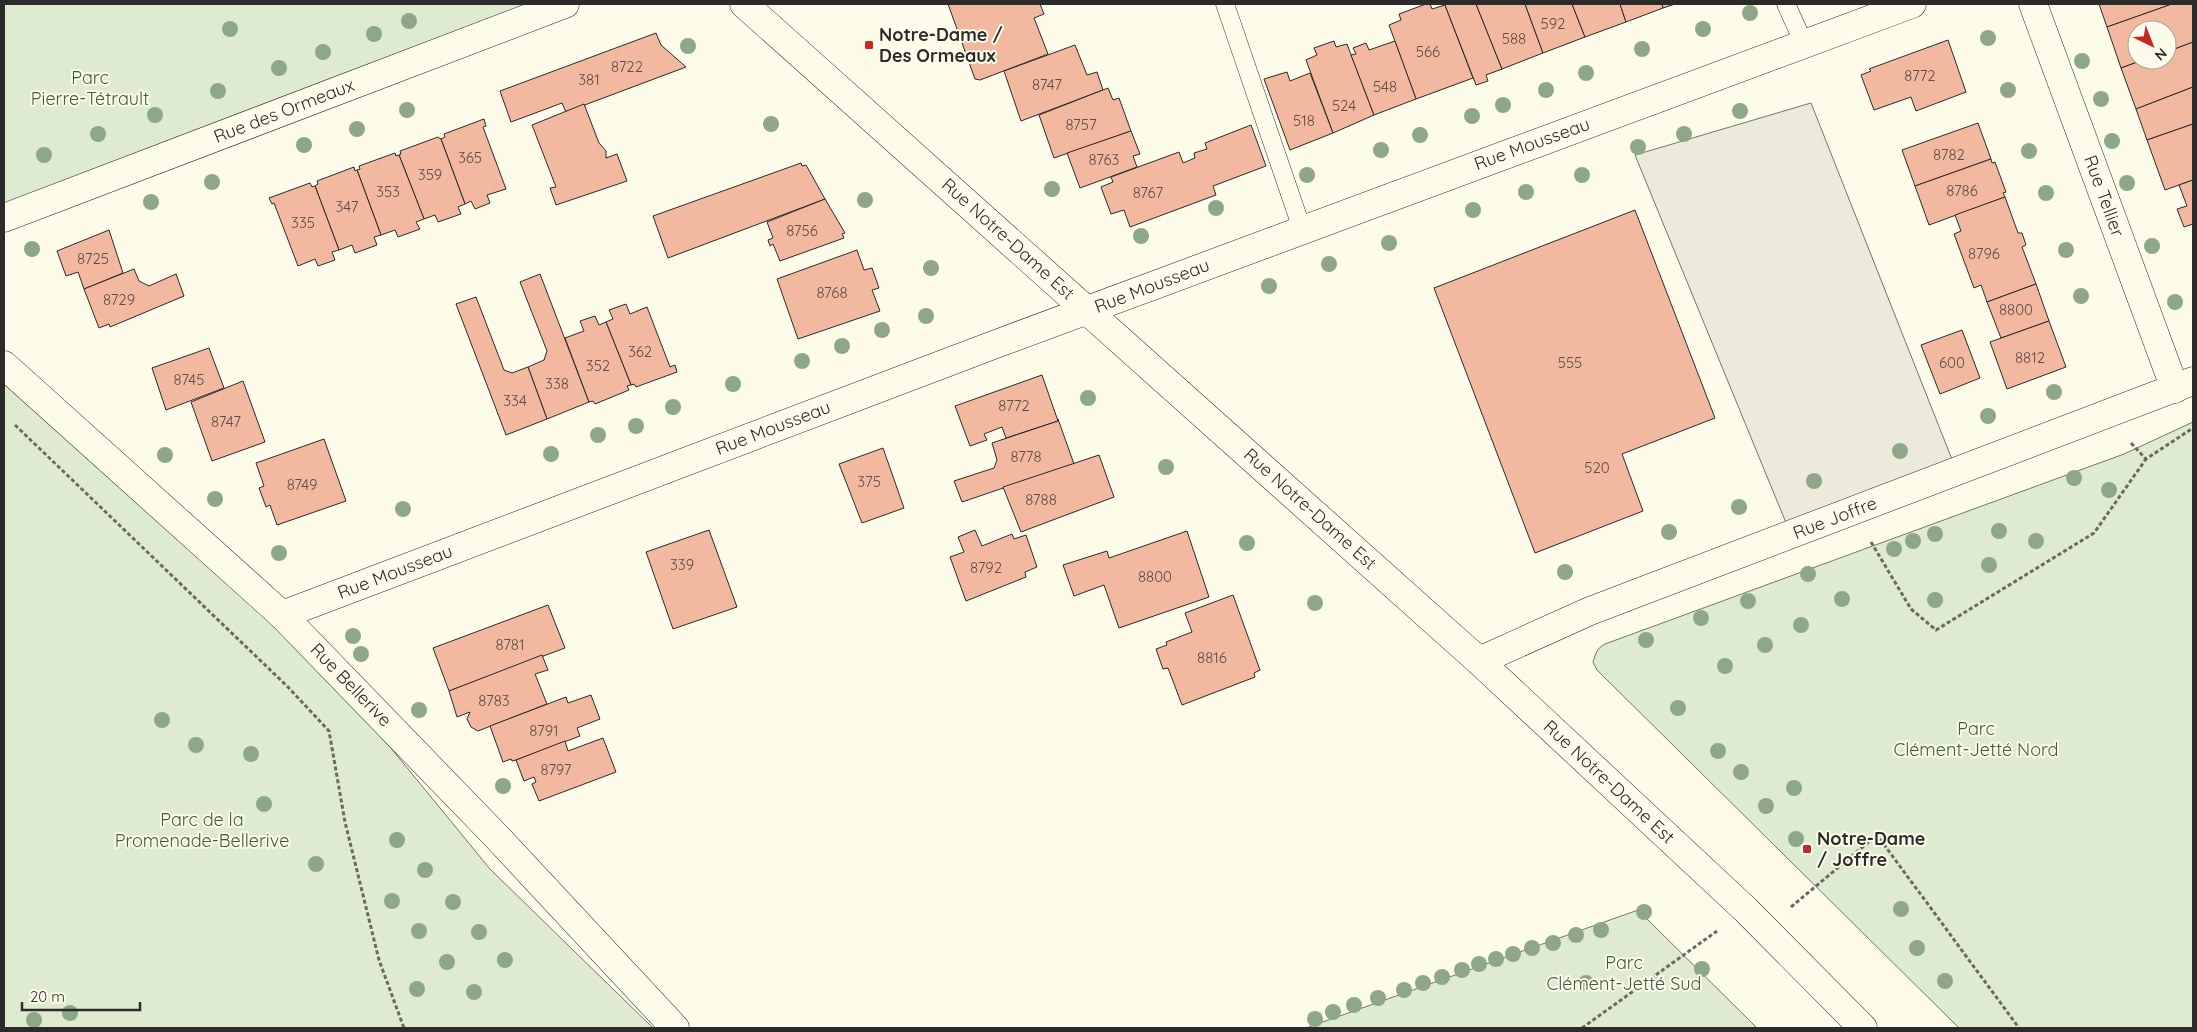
<svg xmlns="http://www.w3.org/2000/svg" width="2197" height="1032" font-family="Quicksand,sans-serif">
	<style>
		.green { fill: #deebd1; stroke: #74746e }
		.parking { fill: #eceadb; stroke: #74746e }
		.building { fill: #f2b8a0; stroke: #2b2b2b }
		.lines { fill: none; stroke-linecap: round; stroke-linejoin: round }
		.lane-casing { stroke: #2b2b2b; stroke-width: 19 }
		.street-casing { stroke: #2b2b2b; stroke-width: 29 }
		.secondary-casing { stroke: #2b2b2b; stroke-width: 29 }
		.path { stroke: #6a6964; stroke-width: 3; stroke-dasharray: 4 2.5; stroke-linecap: butt }
		.lane { stroke: #fdfbea; stroke-width: 18 }
		.street { stroke: #fdfbea; stroke-width: 28 }
		.secondary { stroke: #fdfbea; stroke-width: 28 }
		.tree { fill: #8ea78a }
		.poi-dot { fill: #c62828; stroke: #fdfbea; stroke-width: 2 }
		.labels { text-anchor: middle; stroke-width: 4; stroke-linejoin: round; paint-order: stroke }
		.number-label { font-size: 15px; fill: #5d4e48 }
		.poi-label { font-size: 18px; font-weight: bold; fill: #2b2b2b; stroke: #fdfbea; text-anchor: start }
		.park-label { font-size: 18px; fill: #34623c; stroke: #fdfbea }
		.street-label { font-size: 18px; fill: #2b2b2b; stroke: #fdfbea }
	</style>
	<rect width="100%" height="100%" fill="#fdfbea"/>
	<!-- green -->
	<g class="green">
		<polygon points="4,4 564,4 4,212"/>
		<polygon points="4,353 282,615 490,869 653,1028 4,1028"/>
		<path d="M2193,422V1028H1959L1597,670L1593,662C1596,653 1597,648 1605,644L2124,454Z"/>
		<polygon points="1638,910 1757,1028 1306,1028"/>
	</g>
	<!-- parking -->
	<polygon class="parking" points="1811,103 1957,472 1791,535 1635,155"/>
	<!-- building -->
	<g class="building">
		<polygon points="948,4 1040,4 1044,14 1034,18 1048,54 980,80 975,79"/>
		<polygon points="1426,4 1430,4 1432,9 1445,5 1473,78 1416,99 1389,25 1401,20 1399,14"/>
		<polygon points="1447,4 1476,4 1502,69 1486,75 1488,81 1476,85 1445,5"/>
		<polygon points="1476,4 1525,4 1543,53 1502,69"/>
		<polygon points="1525,4 1572,4 1585,37 1543,53"/>
		<polygon points="1572,4 1620,4 1626,22 1585,37"/>
		<polygon points="1620,4 1662,4 1663,8 1626,22"/>
		<polygon points="1662,4 1675,4 1663,8"/>
		<polygon points="2099,4 2172,4 2107,27"/>
		<polygon points="2172,4 2193,4 2193,42 2167,52 2167,30 2137,30 2137,60 2143,60 2121,68 2107,27"/>
		<polygon points="656,33 661,45 686,67 566,112 562,103 511,122 500,91"/>
		<polygon points="1948,40 1966,92 1916,111 1911,97 1874,110 1861,75 1871,71 1869,69"/>
		<polygon points="1334,41 1336,47 1347,44 1374,115 1333,133 1306,60 1317,55 1314,48"/>
		<polygon points="1395,41 1416,99 1374,115 1351,55 1356,54 1353,48 1366,43 1369,50"/>
		<polygon points="2193,42 2193,87 2136,109 2121,68 2143,60 2167,60 2167,52"/>
		<polygon points="1075,45 1087,75 1097,72 1103,90 1021,121 1004,71"/>
		<polygon points="1287,72 1290,81 1310,73 1333,133 1290,150 1264,79"/>
		<polygon points="2193,87 2193,124 2147,140 2136,109"/>
		<polygon points="1108,88 1113,100 1119,98 1131,131 1054,158 1039,115"/>
		<polygon points="584,104 599,143 606,151 606,158 617,154 627,181 556,205 550,188 556,187 532,125"/>
		<polygon points="484,119 486,126 483,127 506,189 487,195 490,203 475,209 471,201 465,204 441,139 445,137 444,134"/>
		<polygon points="1978,123 1991,159 1915,186 1902,150"/>
		<polygon points="2193,124 2193,180 2165,190 2147,140"/>
		<polygon points="1251,125 1266,166 1213,186 1216,195 1130,227 1124,210 1111,214 1101,187 1113,182 1111,177 1179,152 1183,163 1195,158 1194,153 1207,149 1205,143"/>
		<polygon points="1131,131 1140,154 1133,156 1137,167 1080,188 1067,153"/>
		<polygon points="438,137 441,139 465,204 458,207 461,214 438,222 435,215 424,219 399,155 401,154 400,151"/>
		<polygon points="395,153 396,156 399,155 424,219 416,222 420,229 398,237 395,230 381,235 357,170 360,169 359,166"/>
		<polygon points="1991,159 1992,163 1995,162 2006,192 2003,193 2005,197 1929,225 1915,186"/>
		<polygon points="801,163 802,166 806,165 825,199 668,258 653,216"/>
		<polygon points="354,167 355,171 357,170 381,235 374,237 377,245 355,253 352,245 339,250 315,186 318,184 317,181"/>
		<polygon points="2193,180 2193,224 2184,227 2177,209 2187,206 2179,185"/>
		<polygon points="310,183 312,187 315,186 339,250 332,252 335,260 318,266 315,259 298,266 274,203 272,204 269,198"/>
		<polygon points="2005,197 2018,233 2022,233 2026,245 2022,247 2036,284 1987,302 1981,285 1974,288 1954,234 1961,231 1955,215"/>
		<polygon points="825,199 845,233 842,234 844,238 780,261 773,244 770,246 768,240 773,238 767,222"/>
		<polygon points="1635,210 1715,418 1622,454 1643,511 1535,553 1434,288"/>
		<polygon points="109,230 123,273 84,289 78,272 66,276 57,251"/>
		<polygon points="857,250 864,270 872,268 879,288 872,290 880,311 798,339 777,279"/>
		<polygon points="134,269 139,281 149,286 176,274 184,296 110,327 109,324 99,328 84,289"/>
		<polygon points="540,274 589,402 547,419 528,367 544,360 547,351 520,282"/>
		<polygon points="2036,284 2049,321 2001,338 1987,302"/>
		<polygon points="476,297 504,370 512,373 528,367 547,419 506,435 456,304"/>
		<polygon points="626,304 630,314 647,307 670,367 675,365 677,372 636,387 634,384 631,385 606,322 613,319 609,310"/>
		<polygon points="595,316 599,325 606,322 631,385 627,386 629,390 595,404 593,401 589,402 565,338 584,331 580,321"/>
		<polygon points="2049,321 2066,367 2007,389 1990,342"/>
		<polygon points="1962,330 1980,378 1940,394 1921,345"/>
		<polygon points="209,348 224,388 166,410 152,368"/>
		<polygon points="1042,375 1058,421 1006,438 1002,427 984,434 987,440 970,446 955,406"/>
		<polygon points="243,381 265,442 212,461 191,402"/>
		<polygon points="1058,419 1074,464 962,502 954,481 994,468 997,460 992,443 1058,421"/>
		<polygon points="324,439 346,501 277,525 270,505 266,507 259,488 264,486 256,463"/>
		<polygon points="883,448 904,508 862,523 839,464"/>
		<polygon points="1099,455 1114,497 1021,532 1003,487"/>
		<polygon points="709,530 737,607 673,629 646,552"/>
		<polygon points="975,530 982,546 1012,534 1014,539 1026,535 1037,567 1025,572 1026,577 966,601 950,557 964,552 958,537"/>
		<polygon points="1187,531 1209,597 1119,628 1104,585 1074,596 1063,565 1107,551 1109,558"/>
		<polygon points="1233,595 1260,670 1254,673 1255,677 1182,705 1168,668 1163,669 1156,649 1167,645 1166,642 1192,632 1185,613"/>
		<polygon points="548,605 565,648 449,691 433,648"/>
		<polygon points="542,655 548,670 535,674 547,704 478,731 471,727 467,719 470,712 457,717 449,691"/>
		<polygon points="591,695 600,719 577,728 580,736 516,760 512,761 511,759 503,762 490,726 566,697 568,703"/>
		<polygon points="603,738 616,772 539,801 532,784 536,782 534,777 524,781 516,760 565,741 568,751"/>
	</g>
	<g class="lines">
		<!-- lane casing -->
		<g class="lane-casing">
			<g id="lane">
				<polyline points="1225,4 1302,229"/>
				<polyline points="1786,4 1804,44"/>
			</g>
		</g>
		<!-- street casing -->
		<g class="street-casing">
			<g id="street">
				<polyline points="2033,4 2175,389"/>
				<polyline points="4,218 565,4"/>
				<polyline points="4,365 282,615 496,836 675,1028"/>
				<polyline points="282,615 996,344 1912,4"/>
				<polyline points="1479,661 1590,611 2193,381"/>
			</g>
		</g>
		<!-- secondary casing -->
		<g class="secondary-casing">
			<polyline id="secondary" points="744,4 1479,661 1746,910 1863,1028"/>
		</g>
		<!-- path -->
		<g class="path">
			<polyline points="15,425 288,687 329,731 345,822 379,960 404,1028"/>
			<polyline points="2131,443 2146,459 2193,428"/>
			<polyline points="1871,542 1911,609 1936,630 2094,533 2146,459"/>
			<polyline points="1791,907 1877,835 2019,1028"/>
			<polyline points="1582,1028 1717,931"/>
		</g>
		<!-- lane -->
		<use href="#lane" class="lane"/>
		<!-- street -->
		<use href="#street" class="street"/>
		<!-- secondary -->
		<use href="#secondary" class="secondary"/>
	</g>
	<!-- trees -->
	<g class="tree">
		<circle cx="1750" cy="13" r="8"/>
		<circle cx="409" cy="21" r="8"/>
		<circle cx="230" cy="29" r="8"/>
		<circle cx="1703" cy="29" r="8"/>
		<circle cx="374" cy="34" r="8"/>
		<circle cx="1988" cy="38" r="8"/>
		<circle cx="688" cy="46" r="8"/>
		<circle cx="1642" cy="49" r="8"/>
		<circle cx="323" cy="52" r="8"/>
		<circle cx="2082" cy="61" r="8"/>
		<circle cx="279" cy="68" r="8"/>
		<circle cx="1586" cy="73" r="8"/>
		<circle cx="1546" cy="90" r="8"/>
		<circle cx="2008" cy="90" r="8"/>
		<circle cx="218" cy="91" r="8"/>
		<circle cx="2101" cy="99" r="8"/>
		<circle cx="1503" cy="105" r="8"/>
		<circle cx="407" cy="110" r="8"/>
		<circle cx="1740" cy="111" r="8"/>
		<circle cx="155" cy="115" r="8"/>
		<circle cx="1472" cy="116" r="8"/>
		<circle cx="771" cy="124" r="8"/>
		<circle cx="357" cy="129" r="8"/>
		<circle cx="98" cy="134" r="8"/>
		<circle cx="1684" cy="134" r="8"/>
		<circle cx="1420" cy="135" r="8"/>
		<circle cx="2112" cy="141" r="8"/>
		<circle cx="304" cy="145" r="8"/>
		<circle cx="1638" cy="147" r="8"/>
		<circle cx="1381" cy="150" r="8"/>
		<circle cx="2029" cy="151" r="8"/>
		<circle cx="44" cy="155" r="8"/>
		<circle cx="1307" cy="175" r="8"/>
		<circle cx="1582" cy="175" r="8"/>
		<circle cx="212" cy="182" r="8"/>
		<circle cx="2127" cy="183" r="8"/>
		<circle cx="1052" cy="189" r="8"/>
		<circle cx="1526" cy="192" r="8"/>
		<circle cx="2046" cy="193" r="8"/>
		<circle cx="865" cy="200" r="8"/>
		<circle cx="151" cy="202" r="8"/>
		<circle cx="1216" cy="208" r="8"/>
		<circle cx="1473" cy="210" r="8"/>
		<circle cx="1141" cy="236" r="8"/>
		<circle cx="1389" cy="243" r="8"/>
		<circle cx="2152" cy="246" r="8"/>
		<circle cx="32" cy="249" r="8"/>
		<circle cx="2066" cy="250" r="8"/>
		<circle cx="1329" cy="264" r="8"/>
		<circle cx="931" cy="268" r="8"/>
		<circle cx="1269" cy="286" r="8"/>
		<circle cx="2081" cy="296" r="8"/>
		<circle cx="2175" cy="302" r="8"/>
		<circle cx="926" cy="316" r="8"/>
		<circle cx="882" cy="330" r="8"/>
		<circle cx="842" cy="346" r="8"/>
		<circle cx="802" cy="361" r="8"/>
		<circle cx="733" cy="384" r="8"/>
		<circle cx="2054" cy="392" r="8"/>
		<circle cx="1088" cy="398" r="8"/>
		<circle cx="673" cy="407" r="8"/>
		<circle cx="1988" cy="416" r="8"/>
		<circle cx="636" cy="426" r="8"/>
		<circle cx="598" cy="435" r="8"/>
		<circle cx="1900" cy="451" r="8"/>
		<circle cx="551" cy="454" r="8"/>
		<circle cx="165" cy="455" r="8"/>
		<circle cx="1166" cy="467" r="8"/>
		<circle cx="2074" cy="478" r="8"/>
		<circle cx="1814" cy="481" r="8"/>
		<circle cx="2109" cy="490" r="8"/>
		<circle cx="215" cy="499" r="8"/>
		<circle cx="1739" cy="507" r="8"/>
		<circle cx="403" cy="509" r="8"/>
		<circle cx="1999" cy="531" r="8"/>
		<circle cx="1669" cy="532" r="8"/>
		<circle cx="1935" cy="534" r="8"/>
		<circle cx="1913" cy="541" r="8"/>
		<circle cx="2036" cy="541" r="8"/>
		<circle cx="1247" cy="543" r="8"/>
		<circle cx="1894" cy="549" r="8"/>
		<circle cx="279" cy="553" r="8"/>
		<circle cx="1989" cy="565" r="8"/>
		<circle cx="1565" cy="572" r="8"/>
		<circle cx="1808" cy="574" r="8"/>
		<circle cx="1842" cy="599" r="8"/>
		<circle cx="1935" cy="600" r="8"/>
		<circle cx="1748" cy="601" r="8"/>
		<circle cx="1315" cy="603" r="8"/>
		<circle cx="1701" cy="618" r="8"/>
		<circle cx="1801" cy="625" r="8"/>
		<circle cx="353" cy="636" r="8"/>
		<circle cx="1646" cy="640" r="8"/>
		<circle cx="1765" cy="645" r="8"/>
		<circle cx="361" cy="654" r="8"/>
		<circle cx="1725" cy="666" r="8"/>
		<circle cx="1678" cy="708" r="8"/>
		<circle cx="419" cy="710" r="8"/>
		<circle cx="162" cy="720" r="8"/>
		<circle cx="196" cy="745" r="8"/>
		<circle cx="1718" cy="751" r="8"/>
		<circle cx="251" cy="754" r="8"/>
		<circle cx="1741" cy="772" r="8"/>
		<circle cx="503" cy="786" r="8"/>
		<circle cx="1794" cy="788" r="8"/>
		<circle cx="264" cy="804" r="8"/>
		<circle cx="1766" cy="806" r="8"/>
		<circle cx="1796" cy="839" r="8"/>
		<circle cx="397" cy="840" r="8"/>
		<circle cx="316" cy="864" r="8"/>
		<circle cx="425" cy="870" r="8"/>
		<circle cx="392" cy="901" r="8"/>
		<circle cx="453" cy="902" r="8"/>
		<circle cx="1901" cy="909" r="8"/>
		<circle cx="1644" cy="912" r="8"/>
		<circle cx="1601" cy="930" r="8"/>
		<circle cx="419" cy="931" r="8"/>
		<circle cx="479" cy="932" r="8"/>
		<circle cx="1576" cy="935" r="8"/>
		<circle cx="1553" cy="943" r="8"/>
		<circle cx="1532" cy="948" r="8"/>
		<circle cx="1917" cy="948" r="8"/>
		<circle cx="1513" cy="954" r="8"/>
		<circle cx="1496" cy="959" r="8"/>
		<circle cx="505" cy="960" r="8"/>
		<circle cx="447" cy="962" r="8"/>
		<circle cx="1479" cy="964" r="8"/>
		<circle cx="1702" cy="969" r="8"/>
		<circle cx="1462" cy="970" r="8"/>
		<circle cx="1442" cy="977" r="8"/>
		<circle cx="1945" cy="981" r="8"/>
		<circle cx="1423" cy="983" r="8"/>
		<circle cx="1586" cy="983" r="8"/>
		<circle cx="417" cy="989" r="8"/>
		<circle cx="1404" cy="990" r="8"/>
		<circle cx="474" cy="992" r="8"/>
		<circle cx="1378" cy="998" r="8"/>
		<circle cx="1354" cy="1005" r="8"/>
		<circle cx="1333" cy="1012" r="8"/>
		<circle cx="70" cy="1013" r="8"/>
		<circle cx="1315" cy="1019" r="8"/>
		<circle cx="34" cy="1020" r="8"/>
	</g>
	<!-- markers -->
	<g class="poi-dot">
		<rect x="864" y="40" width="10" height="10" rx="2.5"/>
		<rect x="1802" y="844" width="10" height="10" rx="2.5"/>
	</g>
	<g class="labels">
		<!-- number labels -->
		<g class="number-label">
			<text x="1553" y="29">592</text>
			<text x="1514" y="44">588</text>
			<text x="1428" y="57">566</text>
			<text x="627" y="72">8722</text>
			<text x="1920" y="81">8772</text>
			<text x="589" y="85">381</text>
			<text x="1047" y="90">8747</text>
			<text x="1385" y="92">548</text>
			<text x="1344" y="111">524</text>
			<text x="1304" y="126">518</text>
			<text x="1081" y="130">8757</text>
			<text x="1949" y="160">8782</text>
			<text x="470" y="163">365</text>
			<text x="1104" y="165">8763</text>
			<text x="430" y="180">359</text>
			<text x="1962" y="196">8786</text>
			<text x="388" y="197">353</text>
			<text x="1148" y="198">8767</text>
			<text x="347" y="212">347</text>
			<text x="303" y="228">335</text>
			<text x="802" y="236">8756</text>
			<text x="1984" y="259">8796</text>
			<text x="93" y="264">8725</text>
			<text x="832" y="298">8768</text>
			<text x="119" y="305">8729</text>
			<text x="2016" y="315">8800</text>
			<text x="640" y="357">362</text>
			<text x="2030" y="363">8812</text>
			<text x="1570" y="368">555</text>
			<text x="1952" y="368">600</text>
			<text x="598" y="371">352</text>
			<text x="189" y="385">8745</text>
			<text x="557" y="389">338</text>
			<text x="515" y="406">334</text>
			<text x="1014" y="411">8772</text>
			<text x="226" y="427">8747</text>
			<text x="1026" y="462">8778</text>
			<text x="1597" y="473">520</text>
			<text x="869" y="487">375</text>
			<text x="302" y="490">8749</text>
			<text x="1041" y="505">8788</text>
			<text x="682" y="570">339</text>
			<text x="986" y="573">8792</text>
			<text x="1155" y="582">8800</text>
			<text x="510" y="650">8781</text>
			<text x="1212" y="663">8816</text>
			<text x="494" y="706">8783</text>
			<text x="544" y="736">8791</text>
			<text x="556" y="775">8797</text>
		</g>
		<!-- poi labels -->
		<g class="poi-label">
			<text x="879" y="41">Notre-Dame /<tspan x="879" dy="21">Des Ormeaux</tspan></text>
			<text x="1817" y="845">Notre-Dame<tspan x="1817" dy="21">/ Joffre</tspan></text>
		</g>
		<!-- park labels -->
		<g class="park-label">
			<text x="90" y="84">Parc<tspan x="90" dy="21">Pierre-Tétrault</tspan></text>
			<text x="1976" y="735">Parc<tspan x="1976" dy="21">Clément-Jetté Nord</tspan></text>
			<text x="202" y="826">Parc de la<tspan x="202" dy="21">Promenade-Bellerive</tspan></text>
			<text x="1624" y="969">Parc<tspan x="1624" dy="21">Clément-Jetté Sud</tspan></text>
		</g>
		<!-- street labels -->
		<g class="street-label">
			<text transform="translate(284 111) rotate(-21)" y="6">Rue des Ormeaux</text>
			<text transform="translate(1532 144) rotate(-20)" y="6">Rue Mousseau</text>
			<text transform="translate(2104 196) rotate(70)" y="6">Rue Tellier</text>
			<text transform="translate(1008 239) rotate(42)" y="6">Rue Notre-Dame Est</text>
			<text transform="translate(1152 286) rotate(-21)" y="6">Rue Mousseau</text>
			<text transform="translate(773 428) rotate(-21)" y="6">Rue Mousseau</text>
			<text transform="translate(1310 509) rotate(42)" y="6">Rue Notre-Dame Est</text>
			<text transform="translate(1835 518) rotate(-21)" y="6">Rue Joffre</text>
			<text transform="translate(395 572) rotate(-21)" y="6">Rue Mousseau</text>
			<text transform="translate(351 685) rotate(46)" y="6">Rue Bellerive</text>
			<text transform="translate(1609 782) rotate(43)" y="6">Rue Notre-Dame Est</text>
		</g>
	</g>
	<!-- border -->
	<rect width="2197" height="1032" fill="none" stroke="#2b2b2b" stroke-width="10"/>
	<!-- north arrow -->
	<g transform="translate(2152 45) rotate(137)"><circle r="24" fill="#fdfbea" stroke="#a9a89e"/>
	<path d="M0-4L9 19L0 12L-9 19Z" fill="#c62828"/>
	<text y="-8" font-size="14" font-weight="bold" text-anchor="middle" fill="#2b2b2b">N</text>
	</g>
	<!-- scale -->
	<path d="M22 1002v8h118v-8" fill="none" stroke="#2b2b2b" stroke-width="2.5"/>
	<text x="30" y="1002" font-size="15" fill="#2b2b2b" stroke="#fdfbea" stroke-width="4" paint-order="stroke">20 m</text>
</svg>
